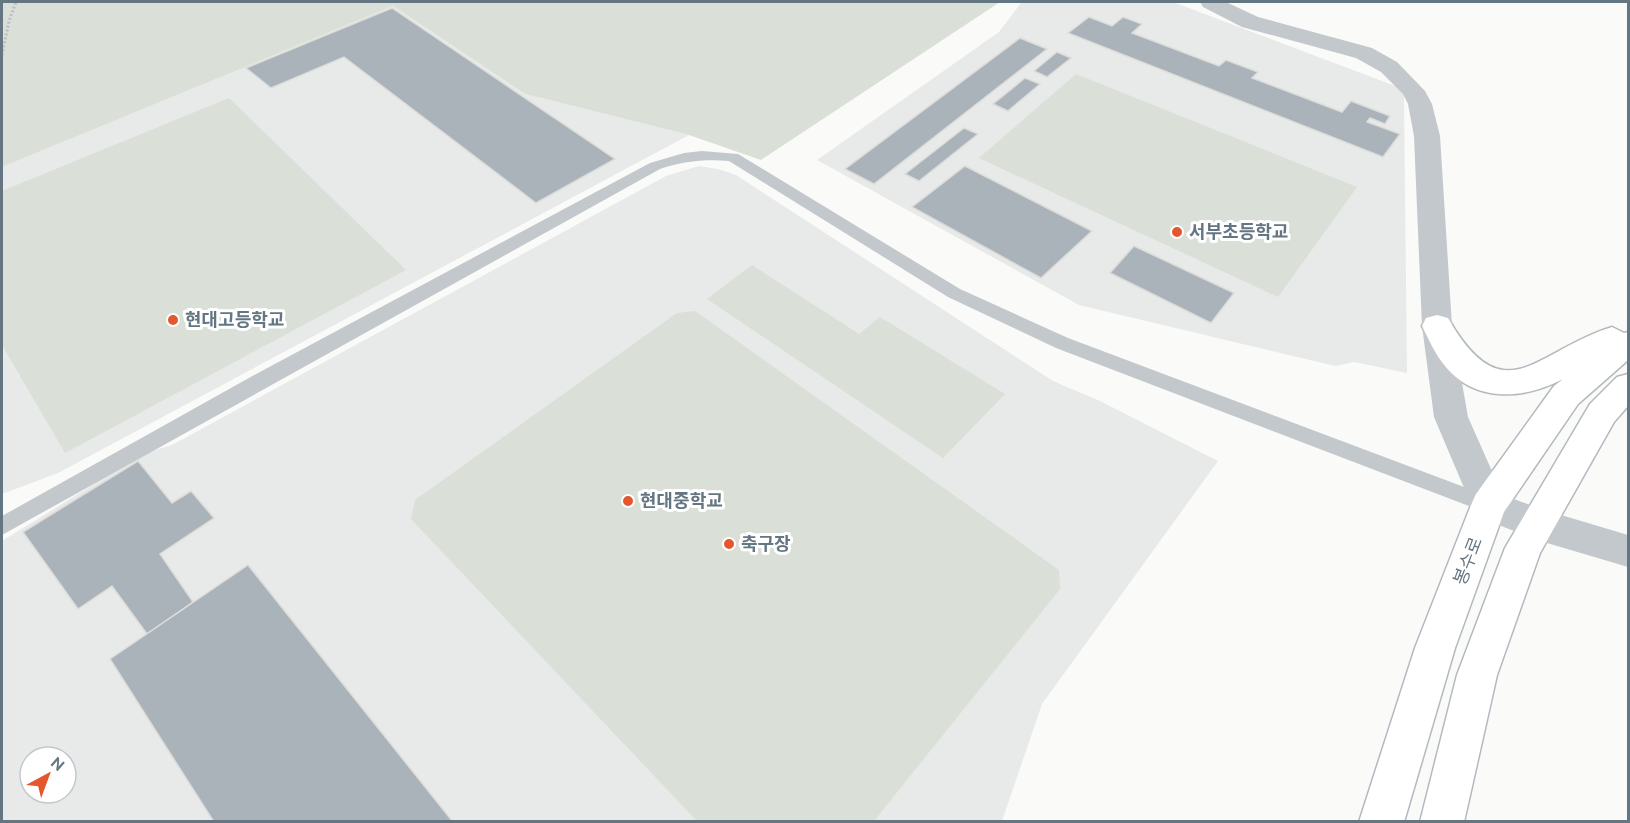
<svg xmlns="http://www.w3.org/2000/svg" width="1630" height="823" font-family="Ubuntu,'Noto Sans KR',sans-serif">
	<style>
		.built { fill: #e8e9e9; fill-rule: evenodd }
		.green { fill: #dadfd7 }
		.building { fill: #aab3b9; stroke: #dcdcda; stroke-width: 1.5 }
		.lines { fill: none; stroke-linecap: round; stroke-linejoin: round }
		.secondary-casing { stroke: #b3babf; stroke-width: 3 }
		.path { stroke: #bbbfc2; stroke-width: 3; stroke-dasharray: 2 2; stroke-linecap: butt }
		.service { fill: #c3c8cc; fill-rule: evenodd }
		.minor { fill: #c3c8cc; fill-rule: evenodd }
		.tertiary { fill: #c3c8cc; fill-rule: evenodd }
		.secondary { fill: #fff; fill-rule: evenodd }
		.poi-dot { fill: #e4572e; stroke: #fff; stroke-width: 2 }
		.labels { text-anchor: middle; stroke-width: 6; stroke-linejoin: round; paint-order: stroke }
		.poi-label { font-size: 18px; font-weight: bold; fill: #657683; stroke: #fff; text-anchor: start }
		.street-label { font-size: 18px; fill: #657683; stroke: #fff }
	</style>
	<rect width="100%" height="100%" fill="#fafaf8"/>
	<!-- built -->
	<g class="built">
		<polygon points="1044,2 1173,2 1398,87 1404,96 1407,373 1354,362 1335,366 1079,305 817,160 999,32 1021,3"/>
		<polygon points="393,6 525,94 689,135 58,473 2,494 2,167"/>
		<path d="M699,166L718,169L736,175L1053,381L1100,401L1218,461L1042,704L1002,821L2,822V541L144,453L172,445L666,176ZM30,757H66V793H30Z"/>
	</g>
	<!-- green -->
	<g class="green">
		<polygon points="2,2 1000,2 761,160 689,135 525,94 393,6 2,167"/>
		<polygon points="1076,74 1357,187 1278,297 979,158"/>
		<polygon points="229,98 406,270 65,453 2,345 2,191"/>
		<polygon points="752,265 859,334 880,317 1005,394 943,458 707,299"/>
		<polygon points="695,311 1059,570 1060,589 874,821 697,821 411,519 415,500 677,313"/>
	</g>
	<!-- building -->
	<g class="building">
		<polygon points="392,8 615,159 536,203 344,57 271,88 246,68"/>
		<polygon points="1089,17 1112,26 1123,17 1142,24 1132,33 1219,66 1226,60 1258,72 1252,78 1342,112 1351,101 1390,116 1385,124 1370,118 1367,122 1400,134 1383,157 1068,33"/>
		<polygon points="1020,38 1047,49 874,184 845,169"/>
		<polygon points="1057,52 1071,58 1047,77 1034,71"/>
		<polygon points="1025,78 1040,84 1008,111 993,104"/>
		<polygon points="964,128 978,134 919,181 905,174"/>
		<polygon points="965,166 1092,231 1041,278 912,207"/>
		<polygon points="1134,246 1234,293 1211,323 1110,273"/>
		<polygon points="138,461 172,503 191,491 214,518 160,554 193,602 147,634 112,586 78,609 23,532"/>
		<polygon points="248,565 453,822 214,822 110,659"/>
	</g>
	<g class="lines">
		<!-- secondary casing -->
		<g class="secondary-casing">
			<g id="secondary">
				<path d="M1437,315L1448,318C1504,417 1538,349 1612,327L1624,333L1628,332V360L1578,404L1504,512L1455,648L1404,822H1359L1415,648L1471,505L1476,494L1554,386L1563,379C1525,399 1476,404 1445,366C1435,354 1429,340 1422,326L1426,318Z"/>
				<polygon points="1628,374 1628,406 1614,422 1540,553 1497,675 1464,822 1420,822 1457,675 1505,548 1590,404 1617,377"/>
			</g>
		</g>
		<!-- path -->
		<polyline class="path" points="2,55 9,21 16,2"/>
		<!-- service -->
		<path class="service" d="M702,151L738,154L960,289L1068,338L1496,499L1500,505L1496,511L1489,514L1482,511L1056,348L948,297L729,161C705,159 684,161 660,169L2,535V516L258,373L650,163L684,153Z"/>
		<!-- minor -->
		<polygon class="minor" points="1200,2 1226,2 1258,17 1372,48 1397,62 1425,91 1432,104 1440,136 1452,326 1468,417 1507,505 1502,516 1489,520 1476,516 1434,417 1422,326 1414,136 1408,104 1403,94 1381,72 1356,58 1242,27 1203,7"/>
		<!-- tertiary -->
		<polygon class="tertiary" points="1489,490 1541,509 1628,535 1628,567 1537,540 1476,516 1471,505 1476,494"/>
		<!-- secondary -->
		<use href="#secondary" class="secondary"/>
	</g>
	<!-- markers -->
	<g class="poi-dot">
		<circle cx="1177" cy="232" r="6"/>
		<circle cx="173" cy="320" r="6"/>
		<circle cx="628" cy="501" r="6"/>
		<circle cx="729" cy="544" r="6"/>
	</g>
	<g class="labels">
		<!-- poi labels -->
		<g class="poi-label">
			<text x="1189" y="238">서부초등학교</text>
			<text x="185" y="326">현대고등학교</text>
			<text x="640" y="507">현대중학교</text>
			<text x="741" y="550">축구장</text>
		</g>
		<!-- street labels -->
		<g class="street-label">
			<text transform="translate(1468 561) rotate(-69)" y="6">봉수로</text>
		</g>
	</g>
	<!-- border -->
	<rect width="1630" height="823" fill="none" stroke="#657683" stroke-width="6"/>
	<!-- north arrow -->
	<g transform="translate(48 775) rotate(41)"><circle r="28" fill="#ffffff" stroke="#c1c8cd" stroke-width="1.5"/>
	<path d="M0-4.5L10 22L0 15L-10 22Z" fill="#e4572e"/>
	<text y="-9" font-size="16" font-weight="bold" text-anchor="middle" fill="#657683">N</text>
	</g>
</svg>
